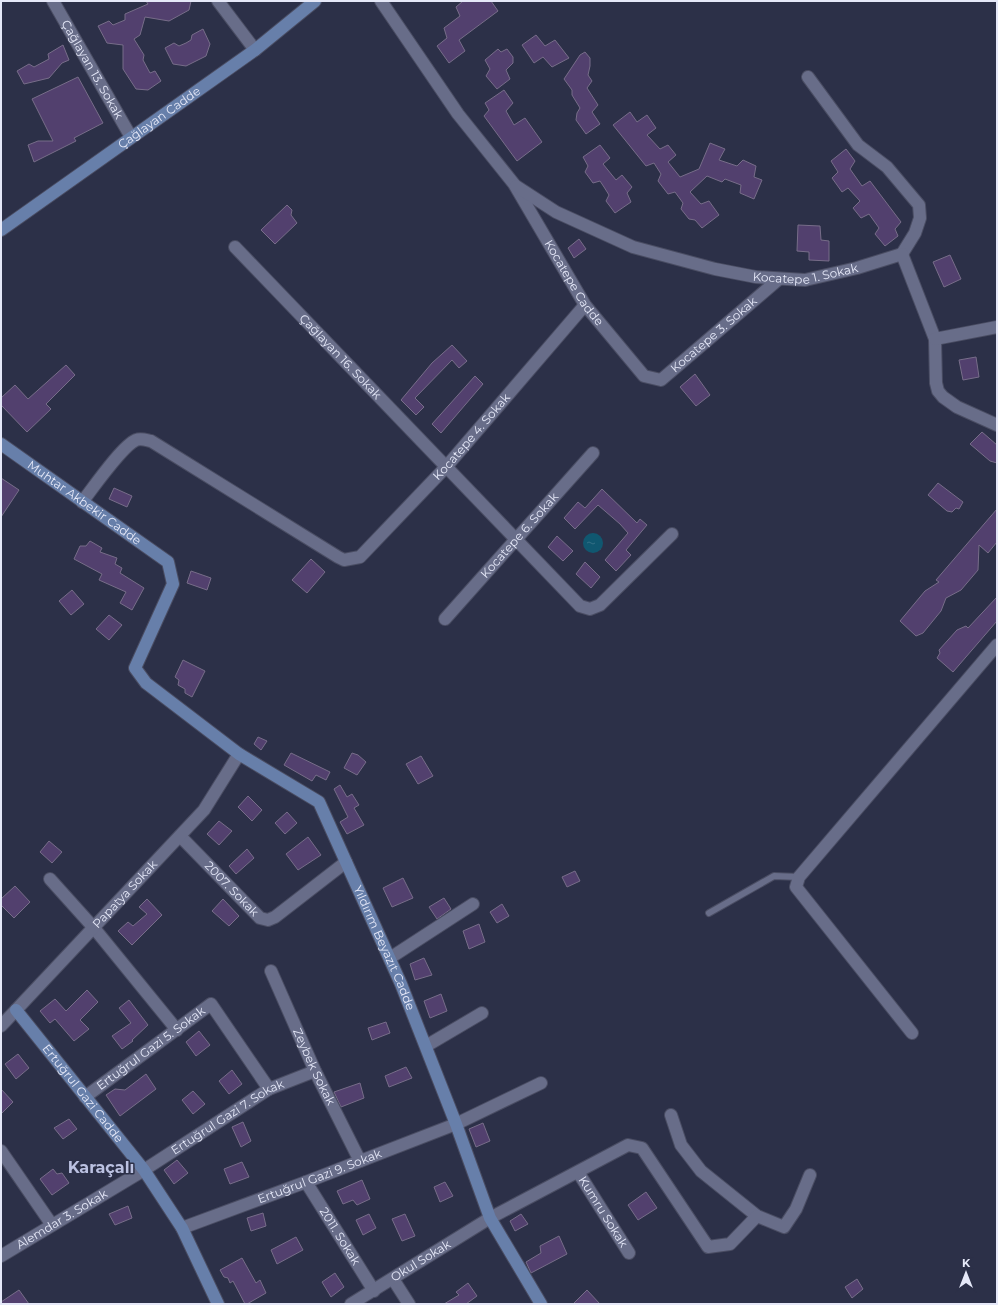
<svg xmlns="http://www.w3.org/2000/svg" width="998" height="1305" font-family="Montserrat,sans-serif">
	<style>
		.water { fill: url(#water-ripples) }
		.building { fill: #52406e; stroke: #776d89 }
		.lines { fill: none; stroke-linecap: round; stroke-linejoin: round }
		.lane-casing { stroke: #4a4d63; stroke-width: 8 }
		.street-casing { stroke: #4a4d63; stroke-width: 14 }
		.secondary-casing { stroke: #4a4d63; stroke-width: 14 }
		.lane { stroke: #686d89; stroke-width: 6 }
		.street { stroke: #686d89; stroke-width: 12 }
		.secondary { stroke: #677faa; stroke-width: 12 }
		.labels { text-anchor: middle; stroke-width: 3; stroke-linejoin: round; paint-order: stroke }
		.street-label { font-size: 12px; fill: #e5e8f8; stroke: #2c3048 }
		.district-label { font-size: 16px; font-weight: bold; fill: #bbc1e1; stroke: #2c3048 }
	</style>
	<defs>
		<pattern id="water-ripples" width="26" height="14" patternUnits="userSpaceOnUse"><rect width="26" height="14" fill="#105770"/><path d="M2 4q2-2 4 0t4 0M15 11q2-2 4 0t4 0" fill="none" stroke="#336f85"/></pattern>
	</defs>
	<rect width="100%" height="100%" fill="#2c3048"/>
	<!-- water -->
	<circle class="water" cx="593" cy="543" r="10"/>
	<!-- building -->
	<g class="building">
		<polygon points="146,1 191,1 189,10 169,21 145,17 140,35 134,39 144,55 143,60 150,73 155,71 161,81 148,90 136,89 123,69 123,45 107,43 98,26 109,21 113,25 125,20 125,14 148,4"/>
		<polygon points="463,1 491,1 498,11 459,40 465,51 449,63 437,46 447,38 444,28 460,16 456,7"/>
		<polygon points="203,29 210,44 206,56 186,66 173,64 165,48 174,43 179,46 186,43 191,40 192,35"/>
		<polygon points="536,35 545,46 555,40 569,58 552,67 543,57 534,63 522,45"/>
		<polygon points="63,45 69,60 62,63 49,78 24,84 17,71 29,64 34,67 49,59 48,54"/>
		<polygon points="498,49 501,52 507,49 513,57 513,63 506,70 510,79 497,89 486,76 490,69 485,60"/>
		<polygon points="585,52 590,58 590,66 588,75 592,81 587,88 598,105 592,112 600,124 586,134 576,120 577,113 580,108 572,95 572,90 564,79 580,55"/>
		<polygon points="78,77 103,123 74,138 76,141 34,162 28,145 38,141 53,141 32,99"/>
		<polygon points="504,90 513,103 506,111 514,125 525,118 542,142 517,161 484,116 489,110 485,103"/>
		<polygon points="630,112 637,122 647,115 656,128 647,135 660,149 668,145 676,155 668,162 680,177 699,169 710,143 725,149 719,160 737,166 743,160 756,166 754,177 762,180 754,199 740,193 741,185 725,179 722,182 707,176 690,192 701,204 709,201 719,215 702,228 695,220 689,219 681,209 683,203 675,192 668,194 658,181 661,174 654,163 646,166 613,125"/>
		<polygon points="600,145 610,158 603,164 616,180 622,175 632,187 627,193 631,202 615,213 606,201 609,195 604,187 600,181 593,183 585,172 588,166 583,157"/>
		<polygon points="846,149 855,161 850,169 862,186 870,181 901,222 895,229 898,236 885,246 875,234 879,228 869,214 861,218 853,208 860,201 848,188 842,192 832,178 838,172 831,161"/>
		<polygon points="287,205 292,210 291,215 297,223 275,244 261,230"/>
		<polygon points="798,225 820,226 821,240 829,241 829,261 809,260 809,252 797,251"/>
		<polygon points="579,239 586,249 574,258 568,248"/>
		<polygon points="950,255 961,279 944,287 933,262"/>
		<polygon points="452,345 467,361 459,368 452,360 415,398 424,407 416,415 401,400 432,363"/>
		<polygon points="976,357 979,377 963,380 959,360"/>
		<polygon points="66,365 75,375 46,404 51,409 27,432 1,405 1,398 15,385 28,399"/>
		<polygon points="695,374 710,395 696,406 680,387"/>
		<polygon points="475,376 483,384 441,433 432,424"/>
		<polygon points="982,432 997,445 997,463 990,461 970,444"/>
		<polygon points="1,478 19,490 1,517"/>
		<polygon points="938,483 963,502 959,509 956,508 952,512 947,511 928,495"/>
		<polygon points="114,488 132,496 127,507 109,499"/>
		<polygon points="602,489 637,523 640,519 647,525 626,550 631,555 616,571 605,560 628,533 620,524 598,505 575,529 564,518 578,502 585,508"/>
		<polygon points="997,509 997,542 988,553 979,545 978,570 961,590 946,598 941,611 923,633 916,636 900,621 925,591 939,582 936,580"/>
		<polygon points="557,536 573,551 563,561 548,547"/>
		<polygon points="90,541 102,548 100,552 117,558 115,564 122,568 120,573 144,588 132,610 120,603 126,592 99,580 102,574 74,559 80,546 86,546"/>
		<polygon points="311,559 325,572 307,593 292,580"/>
		<polygon points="585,562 600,577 591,588 576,574"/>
		<polygon points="191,571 211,578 207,590 187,583"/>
		<polygon points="72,590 84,604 71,615 59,601"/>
		<polygon points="997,597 997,621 953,672 937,658 940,653 939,650 957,630 966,626 968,628"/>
		<polygon points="109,615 122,625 109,640 96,629"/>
		<polygon points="183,660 205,671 192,697 185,693 185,689 178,685 179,680 175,677"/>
		<polygon points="258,737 267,741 261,750 254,744"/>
		<polygon points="291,753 330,772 326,780 316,775 312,781 284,765"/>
		<polygon points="352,753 358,755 366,762 357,775 344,768"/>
		<polygon points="421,756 433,776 418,784 406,764"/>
		<polygon points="340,785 347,797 352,794 359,805 354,808 364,825 347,834 340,822 348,817 334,789"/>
		<polygon points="248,796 262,810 252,821 238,807"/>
		<polygon points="287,812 297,823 285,834 275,823"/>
		<polygon points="219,821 232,831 219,845 207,834"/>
		<polygon points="308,837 321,855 298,870 286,854"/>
		<polygon points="49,841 62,852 52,863 40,852"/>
		<polygon points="247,849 254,858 236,874 229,866"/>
		<polygon points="575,871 580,881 567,887 562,877"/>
		<polygon points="403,878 413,898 392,907 383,888"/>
		<polygon points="15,886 30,902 14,918 1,905 1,899"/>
		<polygon points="444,898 451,909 437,919 429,907"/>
		<polygon points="147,899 162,915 132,945 118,931 128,922 133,926 147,914 139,907"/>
		<polygon points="223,899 239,916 229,926 212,911"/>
		<polygon points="502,904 509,916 497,923 490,912"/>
		<polygon points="479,924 485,942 469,949 463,931"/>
		<polygon points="424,958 432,975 415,980 410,964"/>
		<polygon points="87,990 98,1002 80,1020 89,1029 74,1041 55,1019 50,1023 40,1011 55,999 66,1011"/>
		<polygon points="441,994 447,1011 430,1018 424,1001"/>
		<polygon points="129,1000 148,1025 132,1040 133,1041 122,1049 112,1036 131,1023 119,1008"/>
		<polygon points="386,1022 390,1033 372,1040 368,1028"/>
		<polygon points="199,1031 210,1045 196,1056 186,1042"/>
		<polygon points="18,1054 29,1068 16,1079 5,1064"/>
		<polygon points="406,1067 412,1078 389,1087 385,1076"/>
		<polygon points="232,1070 242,1084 229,1094 219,1081"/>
		<polygon points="146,1074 156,1089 120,1116 106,1095 115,1089 125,1090"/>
		<polygon points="360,1083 364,1098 341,1107 334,1092"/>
		<polygon points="1,1089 13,1102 1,1114"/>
		<polygon points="193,1091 205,1104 193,1114 182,1100"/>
		<polygon points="69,1119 77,1129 63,1139 54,1128"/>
		<polygon points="243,1122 251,1141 241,1147 232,1127"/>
		<polygon points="483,1123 490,1141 476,1147 469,1129"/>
		<polygon points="177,1160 188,1173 174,1184 164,1170"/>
		<polygon points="242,1162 249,1177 230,1184 224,1169"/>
		<polygon points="53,1169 57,1174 62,1173 69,1183 52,1195 40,1179"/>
		<polygon points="362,1180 370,1199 357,1205 353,1200 343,1204 337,1191"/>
		<polygon points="445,1182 453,1196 440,1202 434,1187"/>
		<polygon points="646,1192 657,1208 638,1220 628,1205"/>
		<polygon points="128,1206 132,1218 115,1225 109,1214"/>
		<polygon points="263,1213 266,1226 251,1231 247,1218"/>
		<polygon points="369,1214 376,1228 363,1235 356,1220"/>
		<polygon points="405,1214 415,1236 402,1241 392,1219"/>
		<polygon points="521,1214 528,1224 515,1231 510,1221"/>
		<polygon points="559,1236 567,1254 531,1273 526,1262 541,1253 540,1246"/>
		<polygon points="296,1237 303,1250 277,1264 271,1250"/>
		<polygon points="242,1258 256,1283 260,1280 266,1293 247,1304 245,1304 233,1281 230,1283 228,1278 224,1277 220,1270"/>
		<polygon points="335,1273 344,1287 331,1297 322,1282"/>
		<polygon points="857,1279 863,1289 852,1298 845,1287"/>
		<polygon points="468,1283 477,1296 466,1304 444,1304 459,1295 456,1292"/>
		<polygon points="19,1290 29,1304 1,1304 1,1302"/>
		<polygon points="587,1290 600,1304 573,1304"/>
	</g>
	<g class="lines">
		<!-- lane casing -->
		<g class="lane-casing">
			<polyline id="lane" points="709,913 774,876 799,877"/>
		</g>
		<!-- street casing -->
		<g class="street-casing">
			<g id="street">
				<path id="s1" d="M53,1L131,137"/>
				<polyline points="218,1 255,50"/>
				<path id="s2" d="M381,1L458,114L514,184L585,305L644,376L661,380L779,279"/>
				<polyline points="808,77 858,145 887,167 919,205 920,218 915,233 902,254"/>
				<path id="s3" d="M516,186L556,212L633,247L715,269L756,277L805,280L857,268L902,254L935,339L936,383L938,391L943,397L957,407L997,425"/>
				<path id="s4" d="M235,247L580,606L590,609L600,605L672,534"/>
				<polyline points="935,339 997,327"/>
				<path id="s5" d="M82,502C93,488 122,446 136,440C141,438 146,440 151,441L338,557L344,560L360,557L446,467L585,305"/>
				<path id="s6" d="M445,619L593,453"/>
				<path id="s7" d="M180,836L260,918L268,920L275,917L346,862"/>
				<polyline points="50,879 94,928 177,1030"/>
				<polyline points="390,958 473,904"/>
				<path id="s8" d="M271,971L315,1071L360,1161"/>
				<path id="s9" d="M1,1026L204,810L239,754"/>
				<polyline points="912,1033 796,887 799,877 997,645"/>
				<polyline points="426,1046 482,1013"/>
				<path id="s10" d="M85,1097L211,1004L269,1089"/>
				<polyline points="671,1115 681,1145 701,1171 757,1216 784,1227 796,1209 810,1175"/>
				<polyline points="1,1151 52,1225"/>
				<path id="s11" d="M578,1172L629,1253"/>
				<path id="s12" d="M306,1182L374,1291"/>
				<path id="s13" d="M182,1228L306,1182L456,1124L541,1083"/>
				<path id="s14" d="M1,1256L144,1170L269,1089L315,1071"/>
				<polyline points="393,1279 409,1304"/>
				<path id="s15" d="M351,1304L490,1218L628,1145L642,1148L708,1247L730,1244L757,1216"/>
			</g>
		</g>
		<!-- secondary casing -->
		<g class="secondary-casing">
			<g id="secondary">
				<path id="s16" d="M1,230L255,50L315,1"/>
				<path id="s17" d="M1,444L168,562L173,584L135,668L146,683L239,754L319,802L401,984L456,1124L490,1218L541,1304"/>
				<path id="s18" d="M16,1010L144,1170L182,1228L218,1304"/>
			</g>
		</g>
		<!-- lane -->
		<use href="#lane" class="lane"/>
		<!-- street -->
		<use href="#street" class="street"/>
		<!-- secondary -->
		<use href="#secondary" class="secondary"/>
	</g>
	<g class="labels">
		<!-- street labels -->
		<g class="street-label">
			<text dy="4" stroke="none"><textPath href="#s1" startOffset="79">Çağlayan 13. Sokak</textPath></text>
			<text dy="4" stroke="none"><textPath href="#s16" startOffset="194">Çağlayan Cadde</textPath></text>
			<text dy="4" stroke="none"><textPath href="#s3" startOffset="309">Kocatepe 1. Sokak</textPath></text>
			<text dy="4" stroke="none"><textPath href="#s2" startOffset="342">Kocatepe Cadde</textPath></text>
			<text dy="4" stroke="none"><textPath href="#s2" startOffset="546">Kocatepe 3. Sokak</textPath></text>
			<text dy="4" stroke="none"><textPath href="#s4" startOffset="152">Çağlayan 16. Sokak</textPath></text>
			<text dy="4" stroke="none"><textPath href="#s5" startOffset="505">Kocatepe 4. Sokak</textPath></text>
			<text dy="4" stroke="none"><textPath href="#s17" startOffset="102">Muhtar Akbekir Cadde</textPath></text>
			<text dy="4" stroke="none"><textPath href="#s6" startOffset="112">Kocatepe 6. Sokak</textPath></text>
			<text dy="4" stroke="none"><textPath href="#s7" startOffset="74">2007. Sokak</textPath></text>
			<text dy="4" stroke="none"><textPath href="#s9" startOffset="181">Papatya Sokak</textPath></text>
			<text dy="4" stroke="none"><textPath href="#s17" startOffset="708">Yıldırım Beyazıt Cadde</textPath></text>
			<text dy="4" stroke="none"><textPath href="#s10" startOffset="82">Ertuğrul Gazi 5. Sokak</textPath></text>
			<text dy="4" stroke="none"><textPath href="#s8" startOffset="105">Zeybek Sokak</textPath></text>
			<text dy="4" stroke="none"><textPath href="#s18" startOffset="107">Ertuğrul Gazi Cadde</textPath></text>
			<text dy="4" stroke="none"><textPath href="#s14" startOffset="266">Ertuğrul Gazi 7. Sokak</textPath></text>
			<text dy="4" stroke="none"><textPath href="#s13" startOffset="147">Ertuğrul Gazi 9. Sokak</textPath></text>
			<text dy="4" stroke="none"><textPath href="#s11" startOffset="47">Kumru Sokak</textPath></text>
			<text dy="4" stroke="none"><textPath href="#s14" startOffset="71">Alemdar 3. Sokak</textPath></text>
			<text dy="4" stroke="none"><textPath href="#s12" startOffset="64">2011. Sokak</textPath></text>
			<text dy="4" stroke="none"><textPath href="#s15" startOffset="82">Okul Sokak</textPath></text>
		</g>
		<!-- district labels -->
		<g class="district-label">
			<text x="101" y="1173">Karaçalı</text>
		</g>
	</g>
	<!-- border -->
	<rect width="998" height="1305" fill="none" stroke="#e5e8f8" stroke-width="4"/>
	<!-- north arrow -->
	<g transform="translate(966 1273)" stroke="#2c3048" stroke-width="3" paint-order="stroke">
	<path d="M0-3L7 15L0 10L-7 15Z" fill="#e5e8f8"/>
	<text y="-6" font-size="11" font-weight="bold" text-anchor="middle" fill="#e5e8f8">K</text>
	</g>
</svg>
